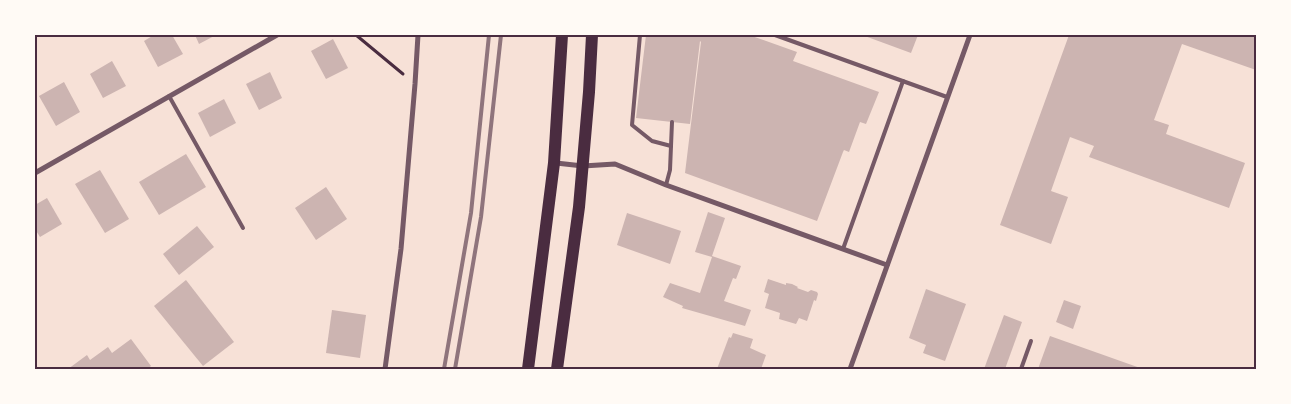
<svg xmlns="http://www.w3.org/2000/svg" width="1291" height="404" font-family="'Roboto Serif',serif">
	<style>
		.building { fill: #ccb4b1 }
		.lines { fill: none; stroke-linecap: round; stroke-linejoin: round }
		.path { stroke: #4a2c40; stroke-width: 3 }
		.service { stroke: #755966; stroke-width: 4 }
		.minor { stroke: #755966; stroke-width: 5 }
		.primary { stroke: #4a2c40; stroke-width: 12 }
		.rail { stroke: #8f747c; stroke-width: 4 }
		.neatline { fill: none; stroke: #4a2c40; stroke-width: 2 }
	</style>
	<rect width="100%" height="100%" fill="#f7e1d7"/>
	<!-- building -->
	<g class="building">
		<polygon points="154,35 172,35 183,54 158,67 144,41"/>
		<polygon points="195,35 216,35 199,44"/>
		<polygon points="646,35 749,35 797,52 793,61 879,92 866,124 860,122 849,152 844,150 843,152 817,221 685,173 701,42 700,41 690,124 636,118"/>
		<polygon points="862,35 918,35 911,53"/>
		<polygon points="1069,35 1251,35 1256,37 1256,70 1182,44 1154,120 1169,125 1166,134 1245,163 1229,208 1089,157 1094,146 1070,137 1051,191 1068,197 1051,244 1000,225"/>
		<polygon points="333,39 348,68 326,79 311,51"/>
		<polygon points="112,61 126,86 103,98 90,74"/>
		<polygon points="270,72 282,98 259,110 246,84"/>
		<polygon points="64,82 80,112 56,126 39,96"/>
		<polygon points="224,99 236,123 210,137 198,113"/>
		<polygon points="186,154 206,187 159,215 139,182"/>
		<polygon points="100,170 129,219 105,233 75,184"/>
		<polygon points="326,187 347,219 316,240 295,208"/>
		<polygon points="47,198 62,224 40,237 35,229 35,205"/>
		<polygon points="708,212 725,218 712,256 741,266 736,279 733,278 724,301 751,310 745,326 682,308 683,306 663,297 670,283 700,293 712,257 695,252"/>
		<polygon points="627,213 681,231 670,264 617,245"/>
		<polygon points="197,226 214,247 179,275 163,254"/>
		<polygon points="768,279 786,285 786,283 792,284 798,287 797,288 808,292 811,290 817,292 818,294 816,301 814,300 807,321 799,318 796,324 779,319 780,313 765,308 769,294 764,292"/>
		<polygon points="186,280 234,342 203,366 154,306"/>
		<polygon points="926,289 966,304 945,361 923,353 926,345 909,338"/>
		<polygon points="1064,300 1081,306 1073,329 1056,322"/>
		<polygon points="332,310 366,315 360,358 326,353"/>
		<polygon points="1004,315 1022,322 1005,369 984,369"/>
		<polygon points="733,333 753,339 750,348 766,355 761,369 717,369 729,337 731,338"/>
		<polygon points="1050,336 1143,369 1038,369"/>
		<polygon points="131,339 151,366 147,369 68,369 87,355 90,360 108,347 112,353"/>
	</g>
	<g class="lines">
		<!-- path -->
		<polyline class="path" points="356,35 403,74"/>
		<!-- service -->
		<g class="service">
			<polyline points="640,35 632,125 652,141 671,146"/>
			<polyline points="775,35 947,97"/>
			<polyline points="169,96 243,228"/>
			<polyline points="666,185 670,170 672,122"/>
			<polyline points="843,249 903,81"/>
			<polyline points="1021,369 1031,341"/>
		</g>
		<!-- minor -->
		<g class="minor">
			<polyline points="556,163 583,166 615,164 666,185 887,265"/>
			<polyline points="35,173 277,35"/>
			<polyline points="385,369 401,249 415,84 418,35"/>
			<polyline points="850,369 970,35"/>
		</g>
		<!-- primary -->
		<g class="primary">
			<polyline points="528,369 554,163 562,35"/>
			<polyline points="557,369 579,207 589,92 592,35"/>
		</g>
		<!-- rail -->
		<g class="rail">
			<polyline points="444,369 471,213 489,35"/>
			<polyline points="455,369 481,217 501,35"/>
		</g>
	</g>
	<!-- border -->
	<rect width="1291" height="404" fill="none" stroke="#fffaf5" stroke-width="72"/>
	<rect x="36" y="36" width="1219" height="332" class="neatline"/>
</svg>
